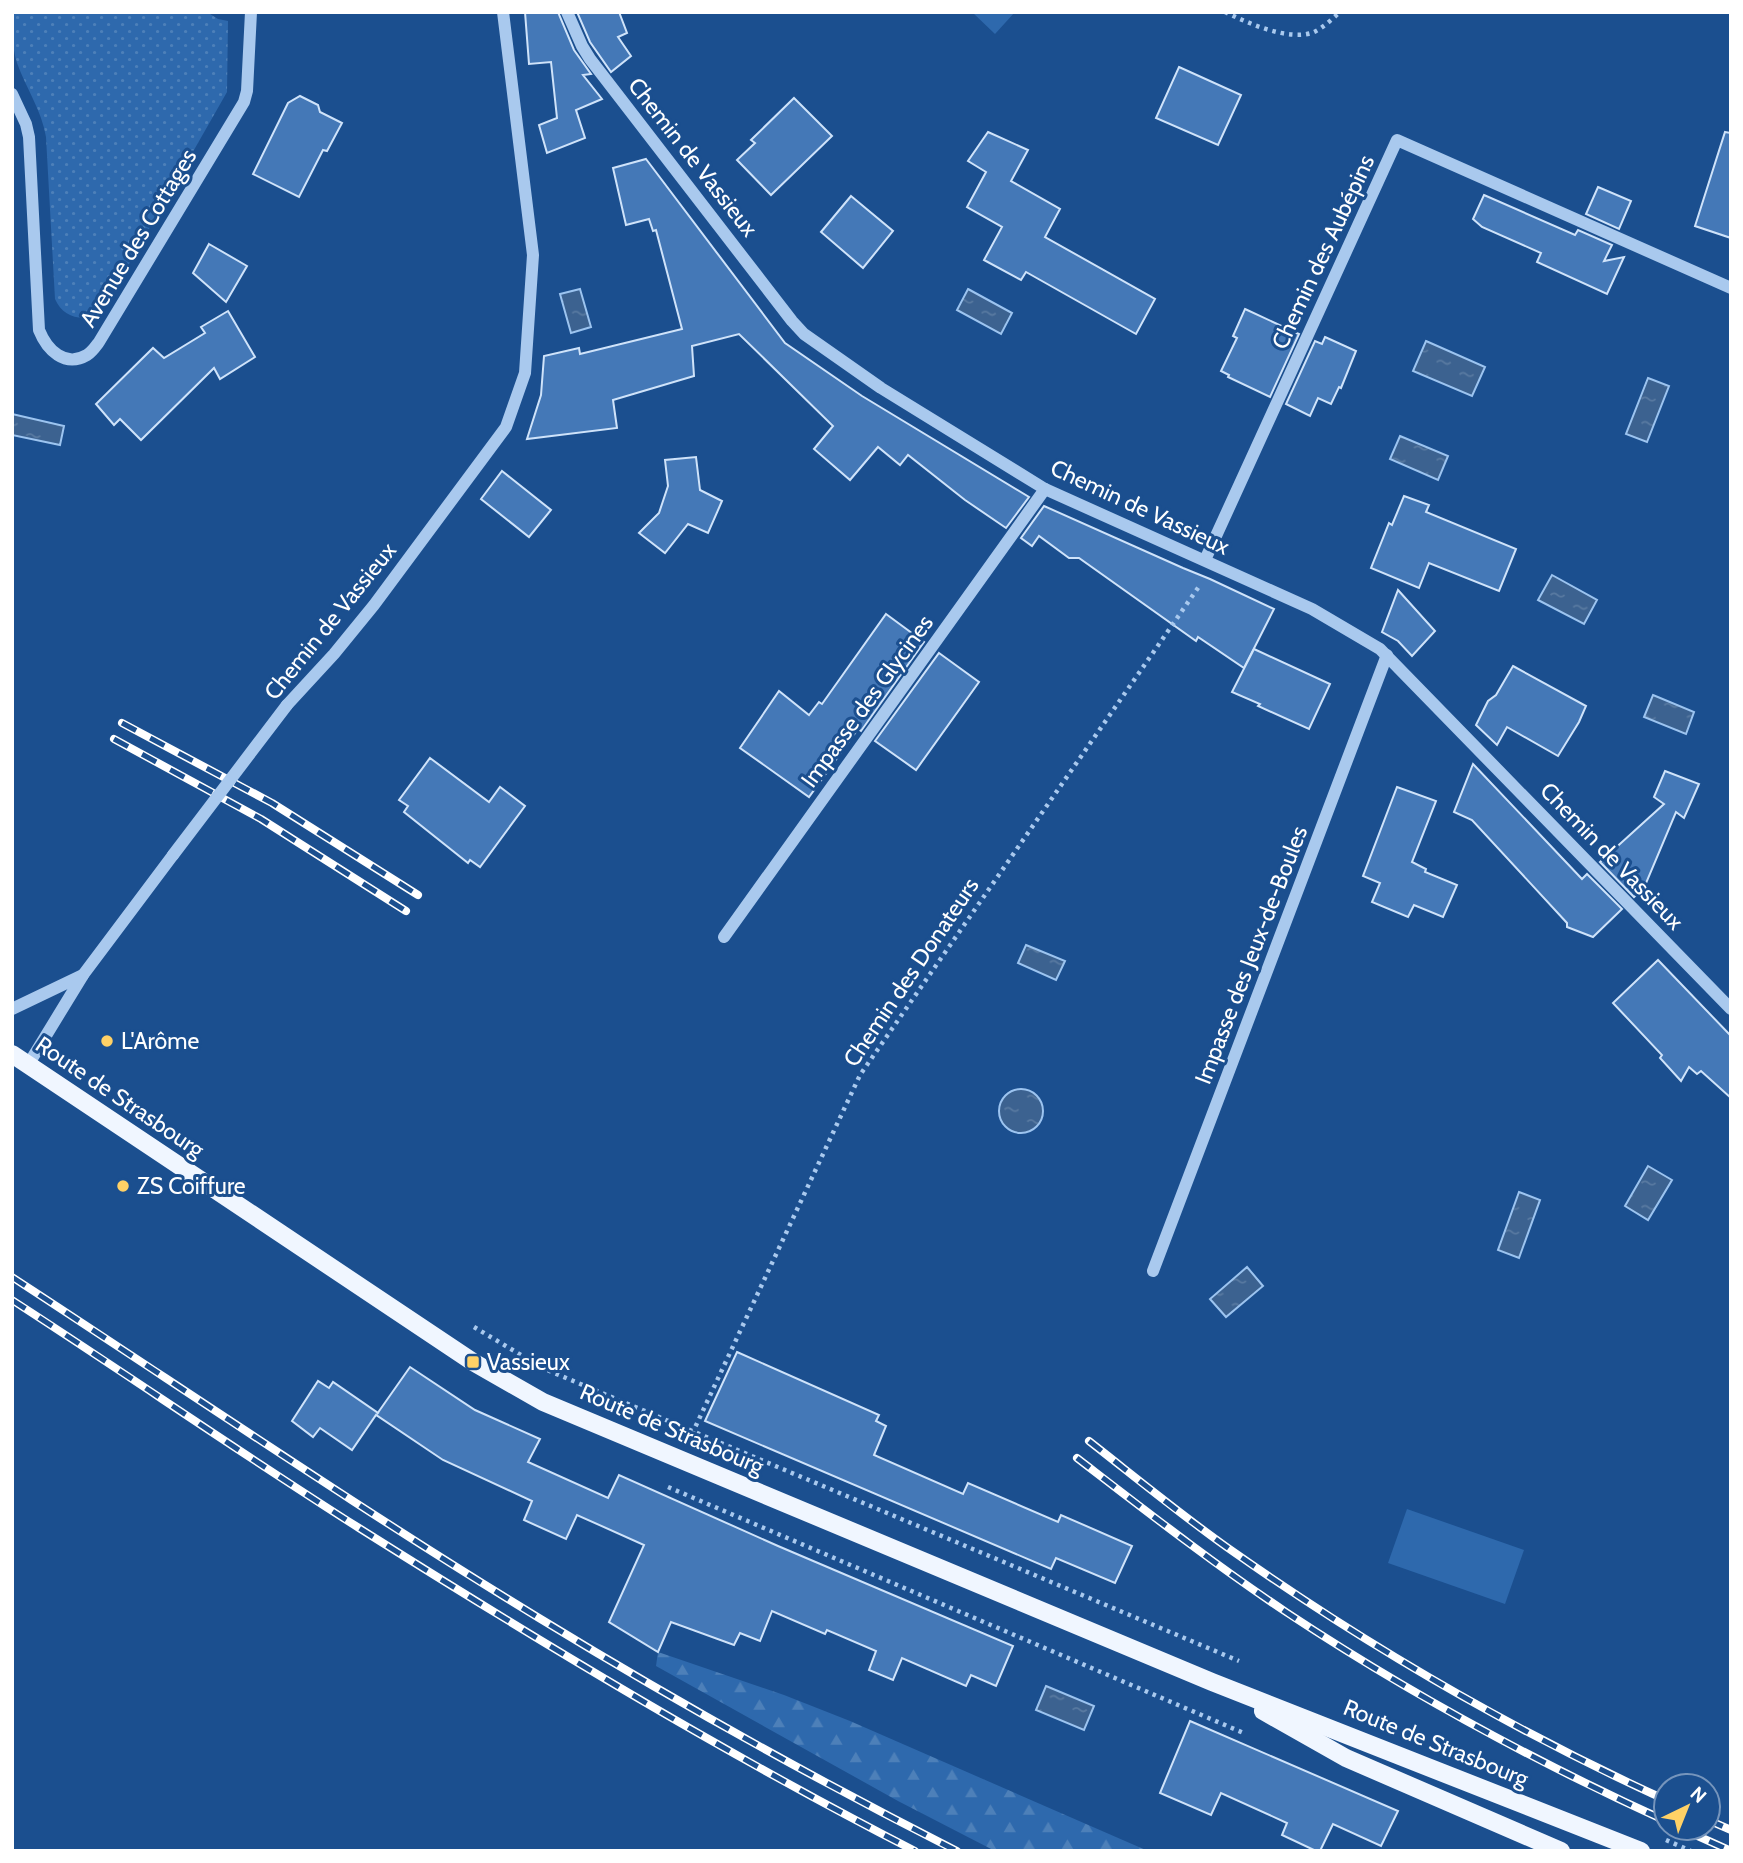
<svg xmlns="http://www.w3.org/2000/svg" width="1743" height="1863" font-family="Cabin,sans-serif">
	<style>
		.grass { fill: url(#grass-dots) }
		.forest { fill: url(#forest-firs) }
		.garden { fill: #2e69ad }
		.water { fill: url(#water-ripples); stroke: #9cc4f0; stroke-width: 2 }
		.building { fill: #4478b7; stroke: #cfe3fa; stroke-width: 2 }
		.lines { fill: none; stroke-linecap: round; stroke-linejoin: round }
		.path { stroke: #a9c9ee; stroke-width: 4.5; stroke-dasharray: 3.5 5; stroke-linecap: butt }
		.minor { stroke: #a9c9ee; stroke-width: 12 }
		.major { stroke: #f0f6ff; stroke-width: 18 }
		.rail-casing { stroke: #fff; stroke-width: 8 }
		.rail { stroke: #1b4f8f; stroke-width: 5; stroke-dasharray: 16; stroke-linecap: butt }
		.minor-bridge { stroke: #a9c9ee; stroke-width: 12 }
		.poi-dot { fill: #ffd166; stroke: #1b4f8f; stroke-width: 2.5 }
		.labels { text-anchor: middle; stroke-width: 6; stroke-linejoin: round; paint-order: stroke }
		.street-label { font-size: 23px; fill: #fff; stroke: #1b4f8f }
		.poi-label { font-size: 23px; fill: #fff; stroke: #1b4f8f; text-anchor: start }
	</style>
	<defs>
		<pattern id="grass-dots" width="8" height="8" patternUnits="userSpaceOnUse" patternTransform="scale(1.75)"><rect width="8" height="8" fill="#2e69ad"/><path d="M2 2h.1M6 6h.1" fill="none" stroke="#4d80b9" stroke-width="1.8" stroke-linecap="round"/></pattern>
		<pattern id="forest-firs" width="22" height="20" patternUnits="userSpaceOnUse" patternTransform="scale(1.75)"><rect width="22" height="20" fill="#2e69ad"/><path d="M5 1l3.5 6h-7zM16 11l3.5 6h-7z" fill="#4d80b9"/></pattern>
		<pattern id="water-ripples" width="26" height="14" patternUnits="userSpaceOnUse" patternTransform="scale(1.75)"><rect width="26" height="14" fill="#3c6290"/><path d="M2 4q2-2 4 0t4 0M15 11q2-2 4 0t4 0" fill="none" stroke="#597aa1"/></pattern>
	</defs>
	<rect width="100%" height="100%" fill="#1b4f8f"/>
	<!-- grass -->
	<path class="grass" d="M12,12H207L218,19L228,21L227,92L125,271L92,317C76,320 62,315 55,299L46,137C42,111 26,88 17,63C12,46 12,30 12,12Z"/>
	<!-- forest -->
	<polygon class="forest" points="658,1652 784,1695 850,1721 1148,1851 995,1851 898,1801 656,1666"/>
	<!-- garden -->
	<g class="garden">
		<polygon points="972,12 1015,12 995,34"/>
		<polygon points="1407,1509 1524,1550 1505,1604 1388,1563"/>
	</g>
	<!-- water -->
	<g class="water">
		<polygon points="580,289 591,327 571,333 560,294"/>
		<polygon points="968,289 1012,313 1001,334 957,310"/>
		<polygon points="1426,341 1485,367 1472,396 1413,371"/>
		<polygon points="1648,378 1669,386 1647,442 1626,434"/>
		<polygon points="12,414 64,426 60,445 12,435"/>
		<polygon points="1400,436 1448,456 1438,480 1390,459"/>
		<polygon points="1552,575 1597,600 1584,624 1538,600"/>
		<polygon points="1653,695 1694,712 1686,734 1644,717"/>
		<polygon points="1026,945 1065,961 1056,980 1018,963"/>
		<circle cx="1021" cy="1111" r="22"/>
		<polygon points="1648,1166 1672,1180 1648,1220 1625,1206"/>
		<polygon points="1519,1192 1540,1200 1519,1258 1498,1250"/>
		<polygon points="1247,1267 1263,1286 1226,1317 1210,1299"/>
		<polygon points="1046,1686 1094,1706 1084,1730 1036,1710"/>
	</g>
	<!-- building -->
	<g class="building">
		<polygon points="525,12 558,12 574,50 591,74 583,75 602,99 576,110 585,138 547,153 539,125 557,118 551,62 529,64"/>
		<polygon points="577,12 619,12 627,33 618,37 631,56 611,72 590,42"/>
		<polygon points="1179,67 1241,95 1218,145 1156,118"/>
		<polygon points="300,96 318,105 320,112 342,123 327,151 323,150 299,197 253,174 288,103"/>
		<polygon points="794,98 832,136 771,195 737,160 755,143 751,140"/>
		<polygon points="988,132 1028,150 1011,181 1060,209 1045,237 1155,299 1136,334 1026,272 1021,280 984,260 1002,227 967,207 986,172 968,161"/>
		<polygon points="1725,132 1731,133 1731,238 1695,226"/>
		<polygon points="646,159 785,343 862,396 1029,497 1006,528 965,500 908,455 900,465 878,447 850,480 814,449 833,426 739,334 692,346 694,376 613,400 617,428 527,439 541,395 544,356 579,348 580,354 682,329 656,230 653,231 649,219 626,225 613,168"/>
		<polygon points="1598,187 1631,201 1619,229 1586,214"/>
		<polygon points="1484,195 1575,235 1578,230 1612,245 1604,261 1624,257 1607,294 1537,262 1541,253 1482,227 1473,219"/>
		<polygon points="851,196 893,231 863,268 821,232"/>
		<polygon points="209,244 247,266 226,302 193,273"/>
		<polygon points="1245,309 1299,334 1270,397 1228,377 1229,375 1221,371 1237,338 1233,336"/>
		<polygon points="228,311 255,357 220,379 214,368 141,440 120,419 114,425 96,404 153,348 164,358 205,333 201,327"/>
		<polygon points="1325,337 1356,351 1341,388 1339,387 1331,404 1318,398 1310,416 1286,404 1315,341 1322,344"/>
		<polygon points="696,457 700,490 722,501 708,533 688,524 665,553 639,533 659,513 668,486 665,460"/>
		<polygon points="502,471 551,510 529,537 481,499"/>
		<polygon points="1404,496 1429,505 1426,512 1516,549 1499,591 1429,563 1419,588 1371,568 1389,523 1392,525"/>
		<polygon points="1044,506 1183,568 1210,579 1274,609 1244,668 1198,637 1196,641 1079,558 1069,558 1039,536 1032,546 1021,538"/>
		<polygon points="1398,590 1435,631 1412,656 1398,641 1382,632"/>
		<polygon points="886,614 924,642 861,731 858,729 809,797 740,748 779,691 809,715 819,702 822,704"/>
		<polygon points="1254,649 1330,684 1309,729 1258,706 1260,704 1232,692"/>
		<polygon points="939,653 979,682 916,770 875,741"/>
		<polygon points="1513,666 1586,706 1579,722 1558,756 1507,727 1497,745 1476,725 1488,701 1496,695"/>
		<polygon points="430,758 489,802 500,787 525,806 480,867 470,860 468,863 404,812 408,806 399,800"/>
		<polygon points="1473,764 1582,879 1587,874 1622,909 1593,937 1567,927 1567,923 1472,820 1454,812"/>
		<polygon points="1665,771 1699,784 1684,818 1676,812 1644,888 1634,897 1600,862 1664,804 1654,797"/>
		<polygon points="1397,787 1436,801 1412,862 1426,869 1425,872 1457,885 1443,917 1414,905 1408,917 1372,902 1380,883 1363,876"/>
		<polygon points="1658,960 1731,1036 1731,1098 1701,1071 1697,1074 1689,1067 1681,1081 1660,1058 1662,1055 1613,1003"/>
		<polygon points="737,1352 879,1415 876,1421 886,1426 874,1455 963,1494 968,1483 1058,1522 1061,1515 1132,1546 1115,1583 1056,1558 1051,1569 705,1421"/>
		<polygon points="410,1367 475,1410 540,1439 528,1462 608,1498 619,1475 778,1546 1013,1646 996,1686 971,1675 966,1686 902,1658 893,1680 869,1670 876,1651 827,1630 825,1634 772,1611 760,1641 740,1633 734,1645 671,1622 658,1652 609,1622 644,1545 577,1515 566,1539 524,1520 532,1501 443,1460 376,1415 352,1450 320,1428 313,1437 292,1421 318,1381 329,1388 333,1382 378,1413 377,1414"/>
		<polygon points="1190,1721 1398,1811 1381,1846 1333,1824 1320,1851 1316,1851 1282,1835 1287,1823 1221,1793 1211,1815 1160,1793"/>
	</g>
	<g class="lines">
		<!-- path -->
		<g class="path">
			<path d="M1225,12C1248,23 1289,42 1314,32C1323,28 1332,19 1340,12"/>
			<polyline points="474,1327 521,1355"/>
			<polyline points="540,1367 1239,1661"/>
			<polyline points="692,1434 860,1075 1200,585"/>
			<polyline points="668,1487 1246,1734"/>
			<polyline points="1666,1840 1691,1851"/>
		</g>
		<!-- minor -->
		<g class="minor">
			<polyline points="567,12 582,46 590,59 792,321 804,334 881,388 1045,489 1312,609 1380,649 1731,1009"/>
			<path d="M12,94L26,124L29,137L39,330C47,350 65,368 87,355C92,352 96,346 99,342L244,102L247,91L251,12"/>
			<polyline points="1205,560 1397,140 1731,288"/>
			<polyline points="287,705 334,654 374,605 506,427 525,373 533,255 503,12"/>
			<polyline points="724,937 1045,489"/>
			<polyline points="12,1009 83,975"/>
			<polyline points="28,1065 83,975 173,855"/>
			<polyline points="1153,1271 1387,655"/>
		</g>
		<!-- major -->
		<g class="major">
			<polyline points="12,1054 473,1362 543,1402 1212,1682 1641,1851"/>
			<polyline points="1263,1711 1346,1758 1561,1851"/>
		</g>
		<!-- rail casing -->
		<g class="rail-casing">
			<g id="rail">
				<polyline points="122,723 272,803 418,895"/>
				<polyline points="114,739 261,819 406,911"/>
				<path d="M12,1277C187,1391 361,1510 539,1618C675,1701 815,1779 957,1851"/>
				<path d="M12,1300C128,1375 242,1454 359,1528C540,1642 724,1753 915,1851"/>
				<path d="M1089,1441C1135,1477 1180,1514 1228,1548C1366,1645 1512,1730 1666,1800"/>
				<path d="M1077,1458C1146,1511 1214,1564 1286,1612C1407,1692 1534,1761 1666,1821"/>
				<polyline points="1708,1820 1731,1830"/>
				<polyline points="1680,1828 1731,1851"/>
			</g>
		</g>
		<!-- rail -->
		<use href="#rail" class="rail"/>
		<!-- minor-bridge -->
		<polyline class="minor-bridge" points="173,855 287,705"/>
	</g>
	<!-- markers -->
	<g class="poi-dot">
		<circle cx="107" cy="1041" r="7"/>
		<circle cx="123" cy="1186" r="7"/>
		<rect x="466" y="1355" width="14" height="14" rx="3.5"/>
	</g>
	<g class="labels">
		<!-- street labels -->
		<g class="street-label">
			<text transform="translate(693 157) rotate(52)" y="8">Chemin de Vassieux</text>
			<text transform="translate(138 238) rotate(-59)" y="8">Avenue des Cottages</text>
			<text transform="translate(1323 252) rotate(-65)" y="8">Chemin des Aubépins</text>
			<text transform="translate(1140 507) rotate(25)" y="8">Chemin de Vassieux</text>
			<text transform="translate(330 621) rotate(-51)" y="8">Chemin de Vassieux</text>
			<text transform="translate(867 701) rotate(-54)" y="8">Impasse des Glycines</text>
			<text transform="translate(1612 856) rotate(46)" y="8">Chemin de Vassieux</text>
			<text transform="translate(1251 955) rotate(-69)" y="8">Impasse des Jeux-de-Boules</text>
			<text transform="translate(911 972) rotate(-56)" y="8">Chemin des Donateurs</text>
			<text transform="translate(120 1097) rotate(34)" y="8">Route de Strasbourg</text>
			<text transform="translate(672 1429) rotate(23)" y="8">Route de Strasbourg</text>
			<text transform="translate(1436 1743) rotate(22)" y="8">Route de Strasbourg</text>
		</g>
		<!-- poi labels -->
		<g class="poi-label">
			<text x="121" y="1049">L'Arôme</text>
			<text x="137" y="1194">ZS Coiffure</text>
			<text x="487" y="1370">Vassieux</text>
		</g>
	</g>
	<!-- border -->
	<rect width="1743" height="1863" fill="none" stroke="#ffffff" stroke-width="28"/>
	<!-- north arrow -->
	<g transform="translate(1687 1807) rotate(43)"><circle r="33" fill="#1b4f8f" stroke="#7695bc" stroke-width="2"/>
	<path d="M0-5L12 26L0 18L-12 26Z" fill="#ffd166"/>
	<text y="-10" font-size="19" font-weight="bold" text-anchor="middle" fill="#ffffff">N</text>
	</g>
</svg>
